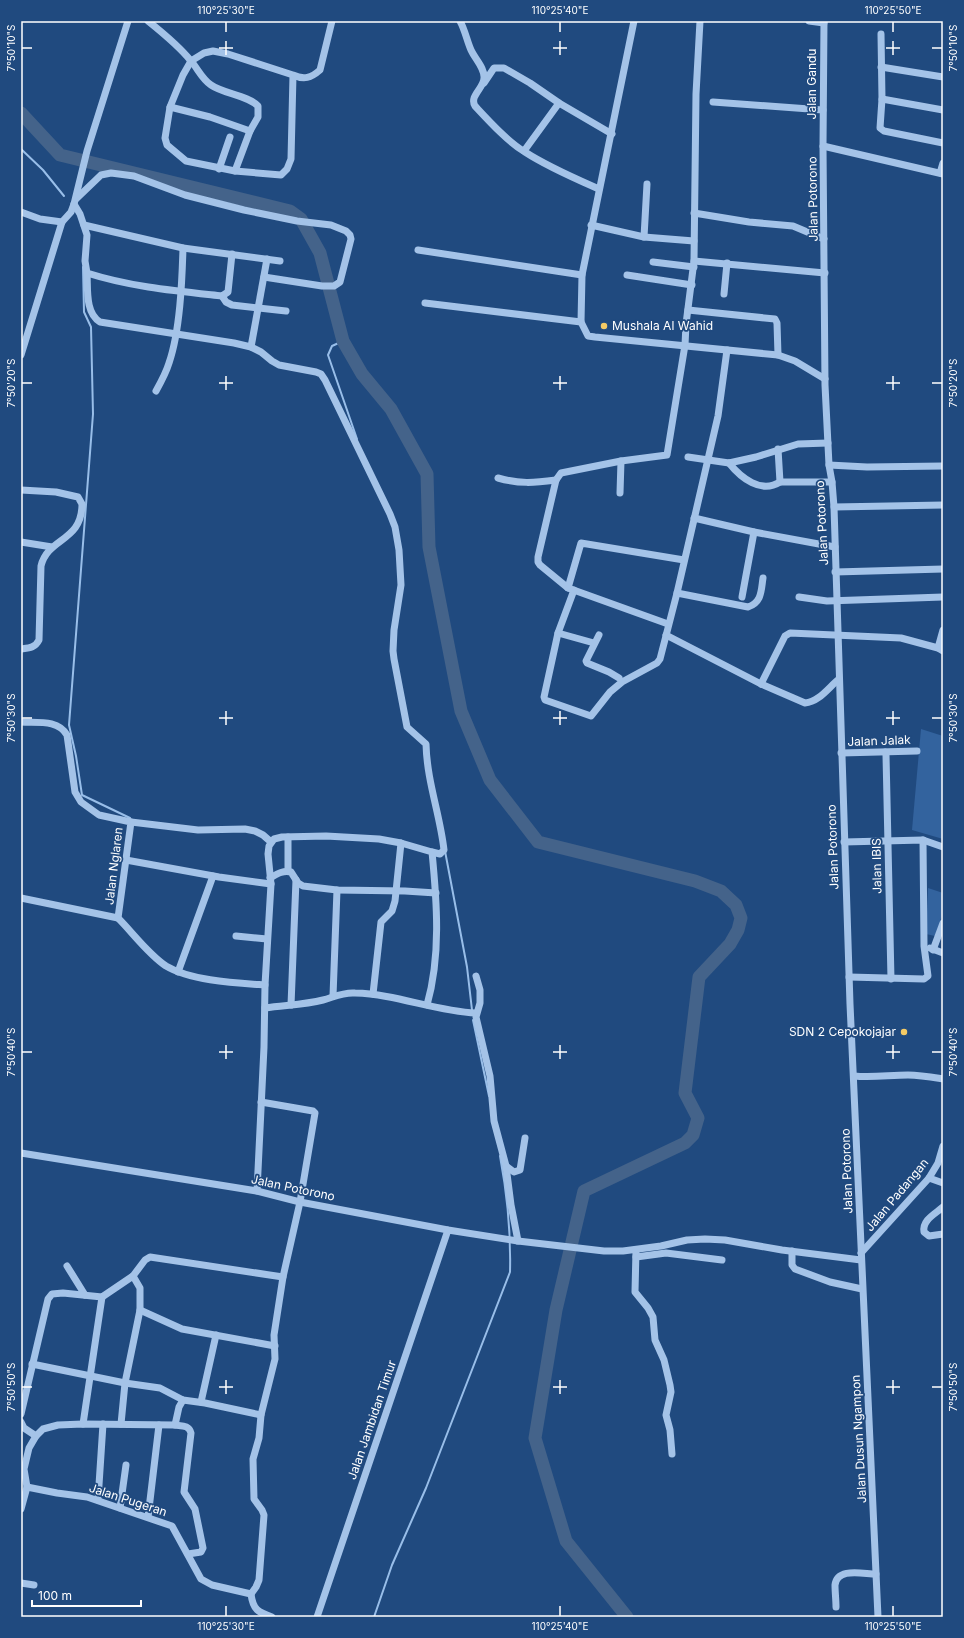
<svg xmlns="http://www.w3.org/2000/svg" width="964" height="1638" font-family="Inter,sans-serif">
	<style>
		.green { fill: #33639e }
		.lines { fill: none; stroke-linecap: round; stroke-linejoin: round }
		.stream { stroke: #98bee9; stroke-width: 2 }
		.river { stroke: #44638a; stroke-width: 13 }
		.minor { stroke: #a4c3e8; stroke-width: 7 }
		.ticks { fill: none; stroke: #fff; stroke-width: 1.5 }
		.poi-dot { fill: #f5cb65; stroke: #204a7f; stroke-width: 1.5 }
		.labels { text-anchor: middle; stroke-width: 3.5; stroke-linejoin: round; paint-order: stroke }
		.street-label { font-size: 12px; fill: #fff; stroke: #204a7f }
		.poi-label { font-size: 12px; fill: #fff; stroke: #204a7f; text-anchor: start }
		.neatline { fill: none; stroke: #fff; stroke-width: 1.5 }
		.ticks-label { font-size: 10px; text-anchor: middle; fill: #fff }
	</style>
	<rect width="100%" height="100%" fill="#204a7f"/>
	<!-- green -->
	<g class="green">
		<polygon points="921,729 943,736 943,839 912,830"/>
		<polygon points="928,888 943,893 943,913 935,936 926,934"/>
	</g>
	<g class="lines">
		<!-- stream -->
		<g class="stream">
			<polyline points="21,149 43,170 64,196"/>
			<polyline points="83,267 84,312 91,327 93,414 69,725 76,756 82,795 130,818"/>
			<polyline points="343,341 332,346 328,355 357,439"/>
			<polyline points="445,851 467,967 472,1010"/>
			<polyline points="473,1020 489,1096"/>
			<path d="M374,1617L392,1565L426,1488L510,1272C511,1233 507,1193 500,1156"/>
		</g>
		<!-- river -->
		<polyline class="river" points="21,113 60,155 290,211 301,219 320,253 343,341 362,374 391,409 427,474 429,547 461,711 490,780 538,842 695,881 721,891 736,905 741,918 738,930 730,944 699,977 685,1093 698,1118 693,1135 685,1143 584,1191 556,1310 535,1438 566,1541 627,1617"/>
		<!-- minor -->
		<g class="minor">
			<path d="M148,21C163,33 179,46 191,61C198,69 202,79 211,85C224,94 247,95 258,106V117L250,131L235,171"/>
			<path d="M460,21C465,30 467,41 471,50C475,59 485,68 484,78C484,88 469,96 475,106C489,121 508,142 525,152C548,167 574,178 599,189"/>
			<polyline points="634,21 582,275 581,322 588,336 595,337 778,355 795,361 825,379"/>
			<polyline points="809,21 824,23"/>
			<polyline points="824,21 823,146 825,385 829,465 832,482 834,507 850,1004 878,1617"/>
			<polyline points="881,34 882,99 880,128 884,131 943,143"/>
			<polyline points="881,67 943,77"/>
			<path d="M293,75L291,159L287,169L281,175L235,171L186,161L167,145L165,138L170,107L183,75L191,61L204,53L213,51L228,54L293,75C304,80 311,78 320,70L332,21"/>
			<polyline points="484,83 494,68 504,68 530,83 559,103 612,134"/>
			<polyline points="882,99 943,110"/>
			<polyline points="713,102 823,110"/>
			<polyline points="170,107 210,117 250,131"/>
			<polyline points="823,146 943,174"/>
			<polyline points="524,151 559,103"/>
			<polyline points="219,169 230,137"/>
			<polyline points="940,173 943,163"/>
			<polyline points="76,199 101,175 111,173 134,176 185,195 244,210 297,221 331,225 346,231 350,235 351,239 340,282 334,286 322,286 264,277"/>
			<path d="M74,204L80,214L87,235L85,261L87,273C131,287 176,291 222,296L228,292L232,254"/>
			<polyline points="21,212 40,219 62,222"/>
			<polyline points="694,213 749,222 793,226 824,239"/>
			<polyline points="84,225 183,248 280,261"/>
			<polyline points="591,225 644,237 694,241"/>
			<polyline points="644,237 647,184"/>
			<polyline points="418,250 582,275"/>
			<polyline points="694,261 825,273"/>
			<polyline points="653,262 694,267"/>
			<path d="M87,273C88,289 85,313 100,322L234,343L251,347L261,352L272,361L279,365L316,372L321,374L325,380L390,514L395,527L399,550L401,585L394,630L393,651L394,659L407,727L426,744C427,782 440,814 444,850L440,854L432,852"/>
			<polyline points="627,275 692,285"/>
			<polyline points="724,294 727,263"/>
			<polyline points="222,296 226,302 232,305 286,311"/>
			<polyline points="425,303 581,322"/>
			<polyline points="688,310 775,319 777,323 778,355"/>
			<polyline points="251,347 267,259"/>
			<polyline points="21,355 62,222 71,212 74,204 87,151 128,21"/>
			<path d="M156,391C161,382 166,373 169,363C180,331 182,282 183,248"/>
			<polyline points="778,449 780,482"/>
			<polyline points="688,457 729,463 756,457 798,444 828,443"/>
			<path d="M729,463C741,478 761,494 780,482H832"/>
			<polyline points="829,465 867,467 943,466"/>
			<path d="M498,478C520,484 533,483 556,480"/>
			<path d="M21,490L56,492L78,497L82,504C82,542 48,537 41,566L39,640C35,648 29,648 21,649"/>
			<polyline points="620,493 621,461"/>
			<polyline points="834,507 943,505"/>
			<polyline points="694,518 754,532 835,547"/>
			<polyline points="21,542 52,547"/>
			<polyline points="835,572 943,569"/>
			<polyline points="568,588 581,543 684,560"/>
			<polyline points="574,590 558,633 544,697 545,700 591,716 610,692 622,682 657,663 660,659 677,593 718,416 727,350"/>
			<path d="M677,593L748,607C762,602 761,591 763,578"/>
			<polyline points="742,597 754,532"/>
			<polyline points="799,597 827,601 943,597"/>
			<polyline points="668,624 568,588 540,565 538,562 538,557 556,480 561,473 621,461 667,455 685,345 686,324 694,261 696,94 700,21"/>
			<polyline points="558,633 594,643"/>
			<polyline points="599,635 586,661 587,663 609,672 619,678"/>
			<path d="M666,635L761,684L805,703C819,702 829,687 839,679"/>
			<polyline points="938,648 943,630"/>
			<polyline points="761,684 785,636 790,633 901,638 938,648 943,651"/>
			<path d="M21,722C37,723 58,719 67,735L75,792L81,802L99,815L131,822L118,918C133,933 148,954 166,966C191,981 236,983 265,985"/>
			<polyline points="885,752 886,755 891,979"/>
			<polyline points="841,753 917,751"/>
			<polyline points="131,822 198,830 245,829 255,831 263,835 271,842"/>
			<polyline points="288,837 288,871"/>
			<polyline points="844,842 923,840 943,847"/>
			<polyline points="126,860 219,877 271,884"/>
			<path d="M270,878C277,874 283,870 291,872L298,883L303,886L337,890L405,891L436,893"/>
			<polyline points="21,898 118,918"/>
			<polyline points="236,936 267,939"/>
			<polyline points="930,948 943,953"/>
			<polyline points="933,950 943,923"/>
			<polyline points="178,972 213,876"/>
			<polyline points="476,976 480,990 480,1003 476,1017 490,1076 494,1121 506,1166 511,1205 518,1241"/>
			<polyline points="849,977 924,979 928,976 924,946 923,840"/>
			<polyline points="373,994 381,922 392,911 395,901 401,843"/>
			<polyline points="333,996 337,890"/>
			<polyline points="291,1005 296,880"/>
			<path d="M265,1008C284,1005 304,1005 323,1000C334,997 343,992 355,993C396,994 435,1011 476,1013"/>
			<path d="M854,1076C872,1078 890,1075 908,1075C920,1075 931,1077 943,1079"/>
			<polyline points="21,1153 257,1191 300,1202 448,1230 518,1241 604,1251 623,1251 661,1246 687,1240 705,1239 725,1240 782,1250 861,1260"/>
			<polyline points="506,1166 514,1172 520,1170 525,1138"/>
			<polyline points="929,1178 943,1183"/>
			<path d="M257,1191L264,1047L265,985L271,884L268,854L269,846L274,839L282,837L326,836L379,839L401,843L432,852C437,903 441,956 427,1005"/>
			<path d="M943,1207C935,1214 922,1220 924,1232L929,1236L943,1234"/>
			<polyline points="636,1250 635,1292 648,1308 653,1317 655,1340 664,1360 670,1385 671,1392 666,1415 670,1430 672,1454"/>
			<polyline points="792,1251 792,1265 795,1269 830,1282 862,1289"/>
			<polyline points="861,1253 929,1178 938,1163 943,1146"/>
			<polyline points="636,1257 666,1253 722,1260"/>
			<polyline points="67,1266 85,1295"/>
			<polyline points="140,1310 182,1329 275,1346"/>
			<polyline points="32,1364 125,1383 160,1388 183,1400 205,1403 261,1415"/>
			<polyline points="201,1402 216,1335"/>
			<polyline points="21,1414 48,1299 52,1294 63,1293 102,1297 133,1276 145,1260 150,1257 283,1277"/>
			<polyline points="21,1422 24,1428 36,1436"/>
			<polyline points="83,1424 102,1297"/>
			<polyline points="121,1424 125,1383 140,1310 140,1288 133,1276"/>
			<polyline points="175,1425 179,1407 183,1400"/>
			<path d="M27,1487L57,1493L87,1497L172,1526L201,1579L212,1585L251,1594C253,1610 258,1612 272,1617"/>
			<polyline points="98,1500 103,1424"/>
			<polyline points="120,1508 126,1465"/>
			<path d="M21,1509L27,1487L24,1469L29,1448L36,1436L43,1429L58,1425L83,1424L175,1425C182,1426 189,1425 191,1433L184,1492L195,1509L203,1548L201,1552L188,1554"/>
			<polyline points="148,1517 159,1425"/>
			<polyline points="21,1583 34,1585"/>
			<polyline points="251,1594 256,1587 259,1580 264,1515 262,1510 254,1499 253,1459 259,1438 261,1415 275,1359 274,1335 283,1277 300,1202 315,1113 313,1111 261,1102"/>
			<path d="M836,1607C836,1600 835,1592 835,1585C837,1567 863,1574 876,1574"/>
			<polyline points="317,1617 448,1230"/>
		</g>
	</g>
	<!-- ticks -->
	<path class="ticks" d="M226,22V32M560,22V32M893,22V32M226,41V55M560,41V55M893,41V55M22,48H32M219,48H233M553,48H567M886,48H900M932,48H942M226,376V390M560,376V390M893,376V390M22,383H32M219,383H233M553,383H567M886,383H900M932,383H942M226,711V725M560,711V725M893,711V725M22,718H32M219,718H233M553,718H567M886,718H900M932,718H942M226,1045V1059M560,1045V1059M893,1045V1059M22,1052H32M219,1052H233M553,1052H567M886,1052H900M932,1052H942M226,1380V1394M560,1380V1394M893,1380V1394M22,1387H32M219,1387H233M553,1387H567M886,1387H900M932,1387H942M226,1606V1616M560,1606V1616M893,1606V1616"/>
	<!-- markers -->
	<g class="poi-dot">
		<circle cx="604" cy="326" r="4"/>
		<circle cx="904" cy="1032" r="4"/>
	</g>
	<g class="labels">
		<!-- street labels -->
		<g class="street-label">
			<text transform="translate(812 84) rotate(-90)" y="4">Jalan Gandu</text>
			<text transform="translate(813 199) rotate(-91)" y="4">Jalan Potorono</text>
			<text transform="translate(822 523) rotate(-93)" y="4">Jalan Potorono</text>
			<text transform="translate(879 741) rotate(-2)" y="4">Jalan Jalak</text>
			<text transform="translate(833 847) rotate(-92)" y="4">Jalan Potorono</text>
			<text transform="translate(114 866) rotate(-83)" y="4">Jalan Nglaren</text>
			<text transform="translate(877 866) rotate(-91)" y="4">Jalan IBIS</text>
			<text transform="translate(847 1171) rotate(-92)" y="4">Jalan Potorono</text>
			<text transform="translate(293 1188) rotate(12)" y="4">Jalan Potorono</text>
			<text transform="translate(897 1195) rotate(-50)" y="4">Jalan Padangan</text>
			<text transform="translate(372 1420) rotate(-71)" y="4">Jalan Jambidan Timur</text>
			<text transform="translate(859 1439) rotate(-93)" y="4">Jalan Dusun Ngampon</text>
			<text transform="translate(128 1500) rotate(18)" y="4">Jalan Pugeran</text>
		</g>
		<!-- poi labels -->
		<g class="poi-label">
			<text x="612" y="330">Mushala Al Wahid</text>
			<text x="896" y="1036" text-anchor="end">SDN 2 Cepokojajar</text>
		</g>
	</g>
	<!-- border -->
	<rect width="964" height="1638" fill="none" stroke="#204a7f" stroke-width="44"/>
	<!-- scale -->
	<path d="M32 1600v6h109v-6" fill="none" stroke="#ffffff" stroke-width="2"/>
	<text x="38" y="1600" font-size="12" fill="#ffffff" stroke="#204a7f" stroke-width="3" paint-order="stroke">100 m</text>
	<rect x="22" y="22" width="920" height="1594" class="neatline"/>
	<g class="ticks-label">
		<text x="226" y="14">110°25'30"E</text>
		<text x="560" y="14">110°25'40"E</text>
		<text x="893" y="14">110°25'50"E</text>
		<text transform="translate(11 48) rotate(-90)" y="4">7°50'10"S</text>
		<text transform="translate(953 48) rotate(-90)" y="4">7°50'10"S</text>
		<text transform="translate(11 383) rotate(-90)" y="4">7°50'20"S</text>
		<text transform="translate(953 383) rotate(-90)" y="4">7°50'20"S</text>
		<text transform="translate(11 718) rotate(-90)" y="4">7°50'30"S</text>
		<text transform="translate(953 718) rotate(-90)" y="4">7°50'30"S</text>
		<text transform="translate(11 1052) rotate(-90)" y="4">7°50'40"S</text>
		<text transform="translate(953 1052) rotate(-90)" y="4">7°50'40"S</text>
		<text transform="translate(11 1387) rotate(-90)" y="4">7°50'50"S</text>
		<text transform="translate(953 1387) rotate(-90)" y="4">7°50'50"S</text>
		<text x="226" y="1630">110°25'30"E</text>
		<text x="560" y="1630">110°25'40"E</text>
		<text x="893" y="1630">110°25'50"E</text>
	</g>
</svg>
